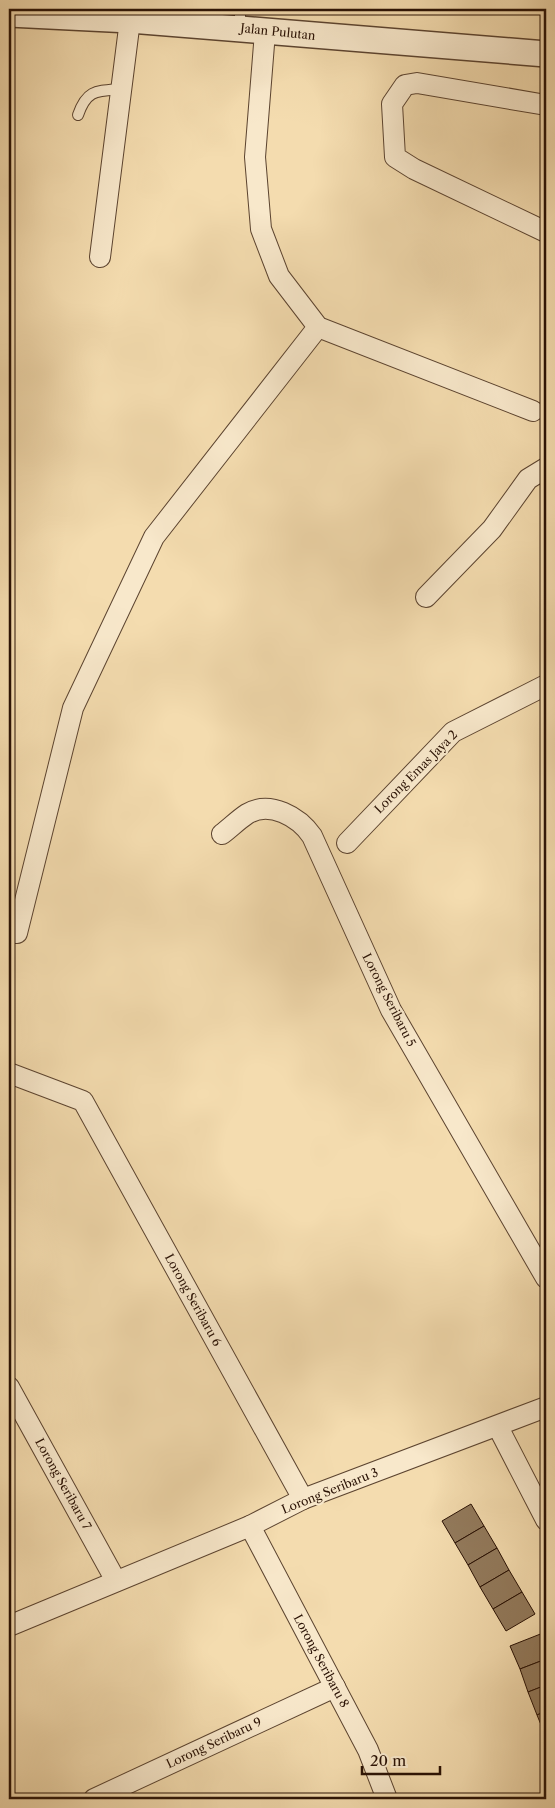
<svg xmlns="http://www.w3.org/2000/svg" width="555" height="1808" font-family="'Libre Caslon Text',serif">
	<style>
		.building { fill: #937b5d; stroke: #2a1205 }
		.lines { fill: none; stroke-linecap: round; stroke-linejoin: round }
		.service-casing { stroke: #5c4430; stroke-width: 12 }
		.minor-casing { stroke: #5c4430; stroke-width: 22 }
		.tertiary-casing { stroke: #5c4430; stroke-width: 28 }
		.service { stroke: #f8e8cb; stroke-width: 10 }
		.minor { stroke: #f8e8cb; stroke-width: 20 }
		.tertiary { stroke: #f8e8cb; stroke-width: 25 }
		.labels { text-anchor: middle; stroke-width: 4.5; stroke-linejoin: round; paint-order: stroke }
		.street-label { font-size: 12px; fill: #2a1205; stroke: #f8e8cb }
	</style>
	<rect width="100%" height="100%" fill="#f4dcaf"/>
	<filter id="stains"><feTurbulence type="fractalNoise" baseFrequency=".004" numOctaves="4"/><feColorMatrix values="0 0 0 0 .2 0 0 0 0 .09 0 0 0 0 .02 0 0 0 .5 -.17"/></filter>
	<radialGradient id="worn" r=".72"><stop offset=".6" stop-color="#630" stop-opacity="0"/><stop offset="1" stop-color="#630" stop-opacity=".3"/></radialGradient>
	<!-- building -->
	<g class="building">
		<polygon points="471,1504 484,1526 455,1543 442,1521"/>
		<polygon points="484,1526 497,1548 468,1565 455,1543"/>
		<polygon points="497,1548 509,1570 480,1587 468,1565"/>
		<polygon points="509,1570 522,1592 493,1609 480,1587"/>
		<polygon points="522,1592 535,1614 506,1631 493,1609"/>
		<polygon points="543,1633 546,1640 546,1659 520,1669 510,1646"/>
		<polygon points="546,1659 546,1685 528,1692 520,1669"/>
		<polygon points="546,1685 546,1711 537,1715 528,1692"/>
		<polygon points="546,1711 546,1737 537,1715"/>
	</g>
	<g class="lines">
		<!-- service casing -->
		<g class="service-casing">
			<g id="service">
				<polyline points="240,9 240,28"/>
				<path d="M78,115C87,89 97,91 122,89"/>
			</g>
		</g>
		<!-- minor casing -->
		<g class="minor-casing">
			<g id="minor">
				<polyline points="265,32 255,157 261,229 279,276 318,327 533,411"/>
				<polyline points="546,105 417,83 405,85 392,104 395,157 414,169 546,232"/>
				<polyline points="100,257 130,20"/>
				<polyline points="426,597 492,529 528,479 546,468"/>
				<path d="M222,834C230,828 238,820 247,814C270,800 299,817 312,836L391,1010L546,1278"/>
				<polyline points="347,843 453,732 546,685"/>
				<polyline points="17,933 73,708 154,537 318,327"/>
				<polyline points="9,1073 83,1101 303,1499"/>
				<polyline points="9,1387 116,1581"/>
				<polyline points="498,1427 546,1520"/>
				<polyline points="250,1526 368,1750 387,1799"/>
				<polyline points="9,1626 250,1526 303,1499 546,1407"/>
				<polyline points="94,1799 335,1687"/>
			</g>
		</g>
		<!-- tertiary casing -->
		<g class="tertiary-casing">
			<polyline id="tertiary" points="9,14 130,20 546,54"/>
		</g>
		<!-- service -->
		<use href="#service" class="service"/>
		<!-- minor -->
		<use href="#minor" class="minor"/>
		<!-- tertiary -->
		<use href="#tertiary" class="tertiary"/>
	</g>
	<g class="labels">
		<!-- street labels -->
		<g class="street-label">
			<text transform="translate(278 32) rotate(6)" y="4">Jalan Pulutan</text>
			<text transform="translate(416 772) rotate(-45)" y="4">Lorong Emas Jaya 2</text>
			<text transform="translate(389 1000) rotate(63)" y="4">Lorong Seribaru 5</text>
			<text transform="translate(193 1300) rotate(61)" y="4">Lorong Seribaru 6</text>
			<text transform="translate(63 1484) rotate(61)" y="4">Lorong Seribaru 7</text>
			<text transform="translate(330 1491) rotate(-22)" y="4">Lorong Seribaru 3</text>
			<text transform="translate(321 1661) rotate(62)" y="4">Lorong Seribaru 8</text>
			<text transform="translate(214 1743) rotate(-25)" y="4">Lorong Seribaru 9</text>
		</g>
	</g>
	<!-- margin -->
	<rect width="555" height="1808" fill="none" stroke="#f4dcaf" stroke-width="30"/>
	<rect x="10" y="10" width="535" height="1788" fill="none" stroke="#2a1205" stroke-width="2.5"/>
	<rect x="15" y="15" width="525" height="1778" fill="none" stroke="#2a1205"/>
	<!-- scale -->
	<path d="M362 1766v8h78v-8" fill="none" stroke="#2a1205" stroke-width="2.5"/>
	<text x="370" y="1766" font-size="15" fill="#2a1205" stroke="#f8e8cb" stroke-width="4" paint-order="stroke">20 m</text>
	<rect width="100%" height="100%" filter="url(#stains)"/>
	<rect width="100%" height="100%" fill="url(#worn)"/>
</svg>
